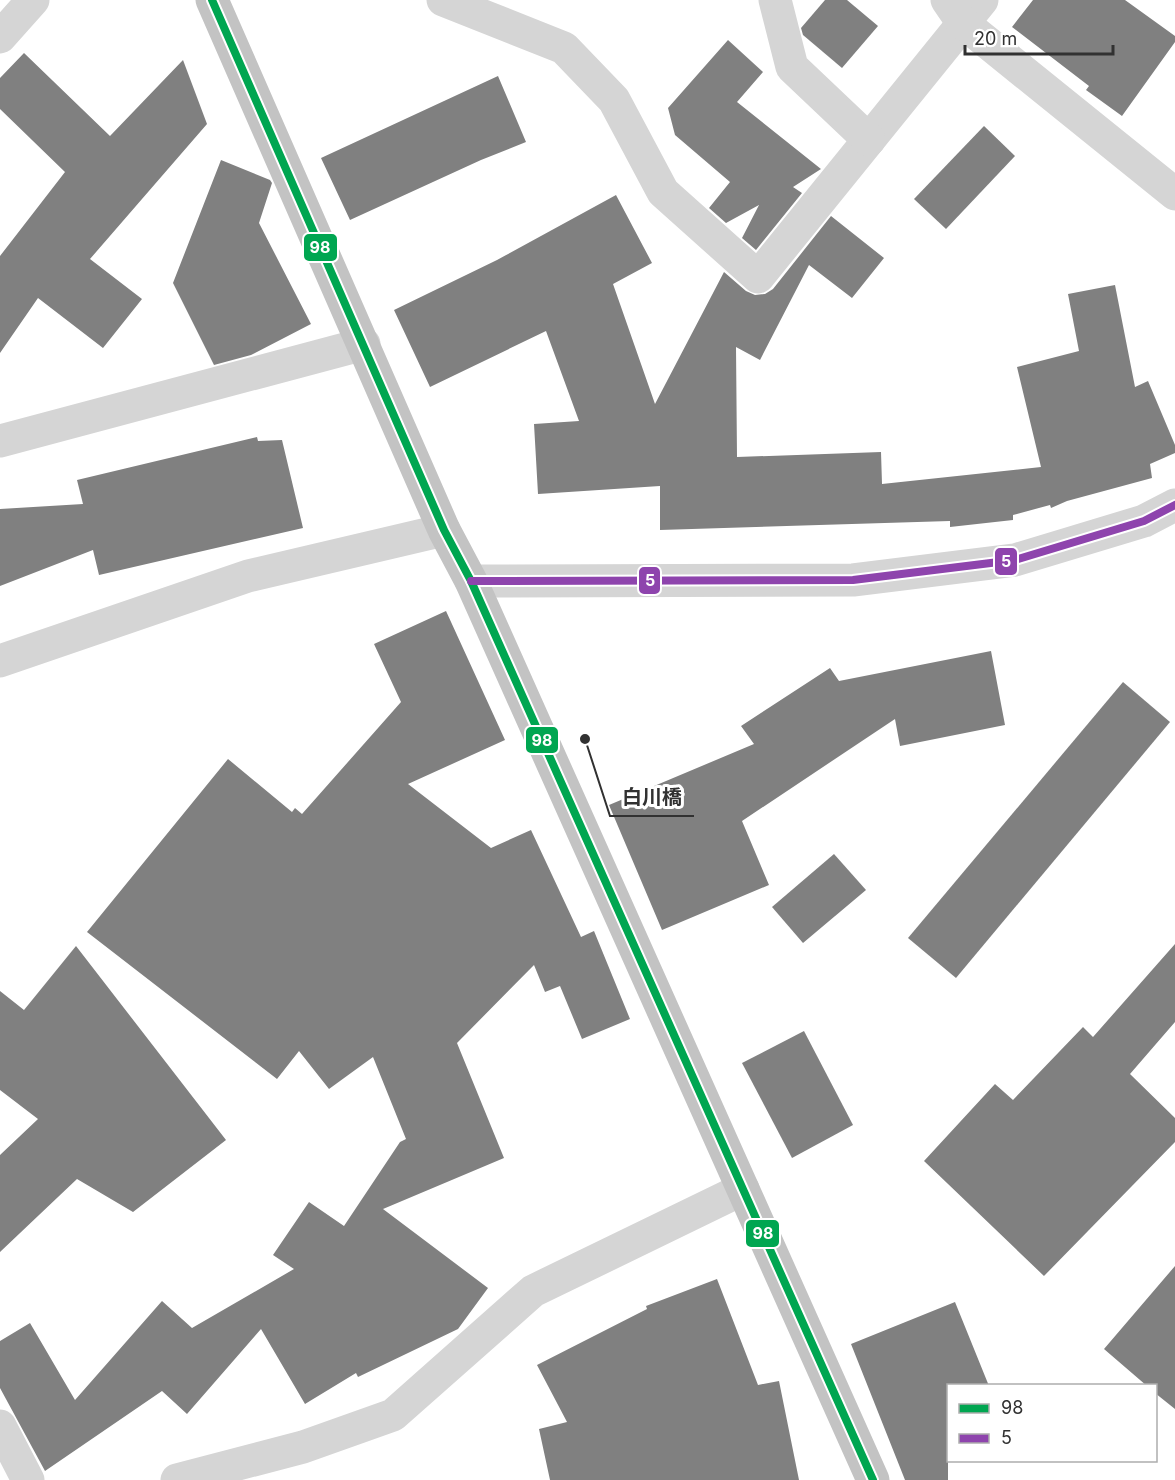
<svg xmlns="http://www.w3.org/2000/svg" width="1175" height="1480" font-family="Inter,'Noto Sans JP',sans-serif">
	<style>
		.building { fill: #808080 }
		.lines { fill: none; stroke-linecap: round; stroke-linejoin: round }
		.minor { stroke: #d5d5d5; stroke-width: 33 }
		.highway { stroke: #c3c3c3; stroke-width: 33 }
		.bus-1-casing { stroke: #fff; stroke-width: 12 }
		.bus-2-casing { stroke: #fff; stroke-width: 12 }
		.bus-1 { stroke: #00a651; stroke-width: 8 }
		.bus-2 { stroke: #8e44ad; stroke-width: 8 }
		.leader { fill: none; stroke: #313131; stroke-width: 2 }
		.callout-dot { fill: #313131; stroke: #fff; stroke-width: 2 }
		.callout-label { font-size: 20px; text-anchor: middle; font-weight: bold; fill: #313131; stroke: #fff; stroke-width: 6; stroke-linejoin: round; paint-order: stroke }
		.line-badge { stroke: #fff; stroke-width: 2 }
		.badge-label { font-size: 16px; text-anchor: middle; font-weight: bold; fill: #fff }
	</style>
	<rect width="100%" height="100%" fill="#fff"/>
	<!-- building -->
	<g class="building">
		<polygon points="825,0 847,0 878,26 842,68 803,35 801,28"/>
		<polygon points="1033,0 1125,0 1175,36 1175,42 1122,116 1086,90 1089,86 1012,27"/>
		<polygon points="728,40 763,72 737,102 821,169 793,187 802,193 756,250 742,238 759,205 726,223 709,208 730,182 675,135 668,108"/>
		<polygon points="24,53 110,136 183,60 207,124 90,259 142,299 103,348 38,298 0,353 0,256 65,172 0,109 0,78"/>
		<polygon points="498,76 526,142 481,160 350,220 321,158"/>
		<polygon points="984,126 1015,156 946,229 914,199"/>
		<polygon points="221,160 270,180 272,183 259,223 311,324 251,355 214,365 173,283"/>
		<polygon points="616,195 652,263 613,284 655,404 724,272 746,291 755,295 765,294 773,289 831,216 884,258 852,298 809,265 760,360 736,347 737,457 881,452 882,484 1041,467 1017,367 1079,351 1068,294 1115,285 1135,387 1148,381 1175,445 1175,453 1150,464 1152,478 1067,501 1051,508 1050,505 1013,515 1013,520 950,527 950,521 660,530 660,486 538,494 534,424 579,421 546,331 430,387 394,310 497,260"/>
		<polygon points="257,437 258,441 282,440 303,528 99,575 93,550 0,586 0,509 83,504 77,480"/>
		<polygon points="446,611 505,740 408,784 491,848 531,830 581,937 594,931 630,1019 582,1039 560,986 545,992 534,965 457,1043 504,1158 383,1209 488,1288 458,1329 358,1377 356,1373 305,1404 261,1329 187,1414 162,1391 45,1471 0,1388 0,1341 30,1323 75,1400 162,1301 192,1328 294,1269 273,1255 309,1202 344,1226 400,1142 406,1139 373,1057 329,1089 299,1051 277,1079 87,932 228,759 292,812 295,808 302,814 401,702 374,644"/>
		<polygon points="991,651 1005,725 900,746 895,719 742,821 769,885 662,930 609,805 754,744 741,726 830,668 839,681"/>
		<polygon points="1123,682 1170,722 956,978 908,938"/>
		<polygon points="834,854 866,890 803,943 772,907"/>
		<polygon points="1175,944 1175,1022 1130,1074 1175,1118 1175,1142 1044,1276 924,1161 995,1084 1013,1100 1083,1027 1093,1037"/>
		<polygon points="76,946 226,1140 133,1212 77,1179 0,1252 0,1155 38,1119 0,1090 0,991 24,1010"/>
		<polygon points="804,1031 853,1125 792,1158 742,1063"/>
		<polygon points="1175,1266 1175,1409 1155,1393 1155,1386 1147,1386 1104,1349"/>
		<polygon points="717,1279 758,1385 779,1381 799,1480 550,1480 539,1429 567,1422 537,1365 647,1309 646,1306"/>
		<polygon points="955,1302 989,1386 948,1386 948,1480 905,1480 851,1344"/>
	</g>
	<g class="lines">
		<!-- minor -->
		<g class="minor">
			<polyline points="443,0 564,48 614,100 663,192 758,277 982,0"/>
			<polyline points="775,0 792,67 869,140"/>
			<polyline points="947,0 962,22 1175,194"/>
			<polyline points="0,37 33,0"/>
			<polyline points="0,441 364,344"/>
			<polyline points="471,581 853,580 1015,560 1144,521 1175,505"/>
			<polyline points="0,661 248,576 444,530"/>
			<polyline points="0,1426 28,1480"/>
			<polyline points="177,1480 303,1447 393,1415 533,1291 743,1189"/>
		</g>
		<!-- highway -->
		<polyline class="highway" points="212,0 444,530 471,581 873,1480"/>
		<!-- bus-1 casing -->
		<g class="bus-1-casing">
			<polyline id="bus-1" points="212,0 444,530 471,581 873,1480"/>
		</g>
		<!-- bus-2 casing -->
		<g class="bus-2-casing">
			<polyline id="bus-2" points="471,581 853,580 1015,560 1144,521 1175,505"/>
		</g>
		<!-- bus-1 -->
		<use href="#bus-1" class="bus-1"/>
		<!-- bus-2 -->
		<use href="#bus-2" class="bus-2"/>
	</g>
	<!-- callouts -->
	<path class="leader" d="M585 739L610 816H694"/>
	<circle class="callout-dot" cx="585" cy="739" r="6"/>
	<g class="callout-label">
		<text x="652" y="804">白川橋</text>
	</g>
	<g class="line-badge">
		<rect x="303" y="233" width="35" height="29" rx="6" fill="#00a651"/>
		<rect x="994" y="547" width="24" height="29" rx="6" fill="#8e44ad"/>
		<rect x="638" y="566" width="23" height="29" rx="6" fill="#8e44ad"/>
		<rect x="525" y="726" width="34" height="28" rx="6" fill="#00a651"/>
		<rect x="745" y="1219" width="35" height="29" rx="6" fill="#00a651"/>
	</g>
	<g class="badge-label">
		<text x="320" y="253">98</text>
		<text x="1006" y="567">5</text>
		<text x="650" y="586">5</text>
		<text x="542" y="746">98</text>
		<text x="763" y="1239">98</text>
	</g>
	<!-- legend -->
	<rect x="947" y="1384" width="210" height="78" fill="#ffffff" stroke="#adadad" stroke-width="1.5"/>
	<rect x="959" y="1404" width="30" height="9" fill="#00a651" stroke="#adadad" stroke-width="1.5"/>
	<text x="1001" y="1414" font-size="18" fill="#313131">98</text>
	<rect x="959" y="1434" width="30" height="9" fill="#8e44ad" stroke="#adadad" stroke-width="1.5"/>
	<text x="1001" y="1444" font-size="18" fill="#313131">5</text>
	<!-- scale -->
	<path d="M965 45v9h148v-9" fill="none" stroke="#313131" stroke-width="3"/>
	<text x="974" y="45" font-size="18" fill="#313131" stroke="#ffffff" stroke-width="4.5" paint-order="stroke">20 m</text>
</svg>
